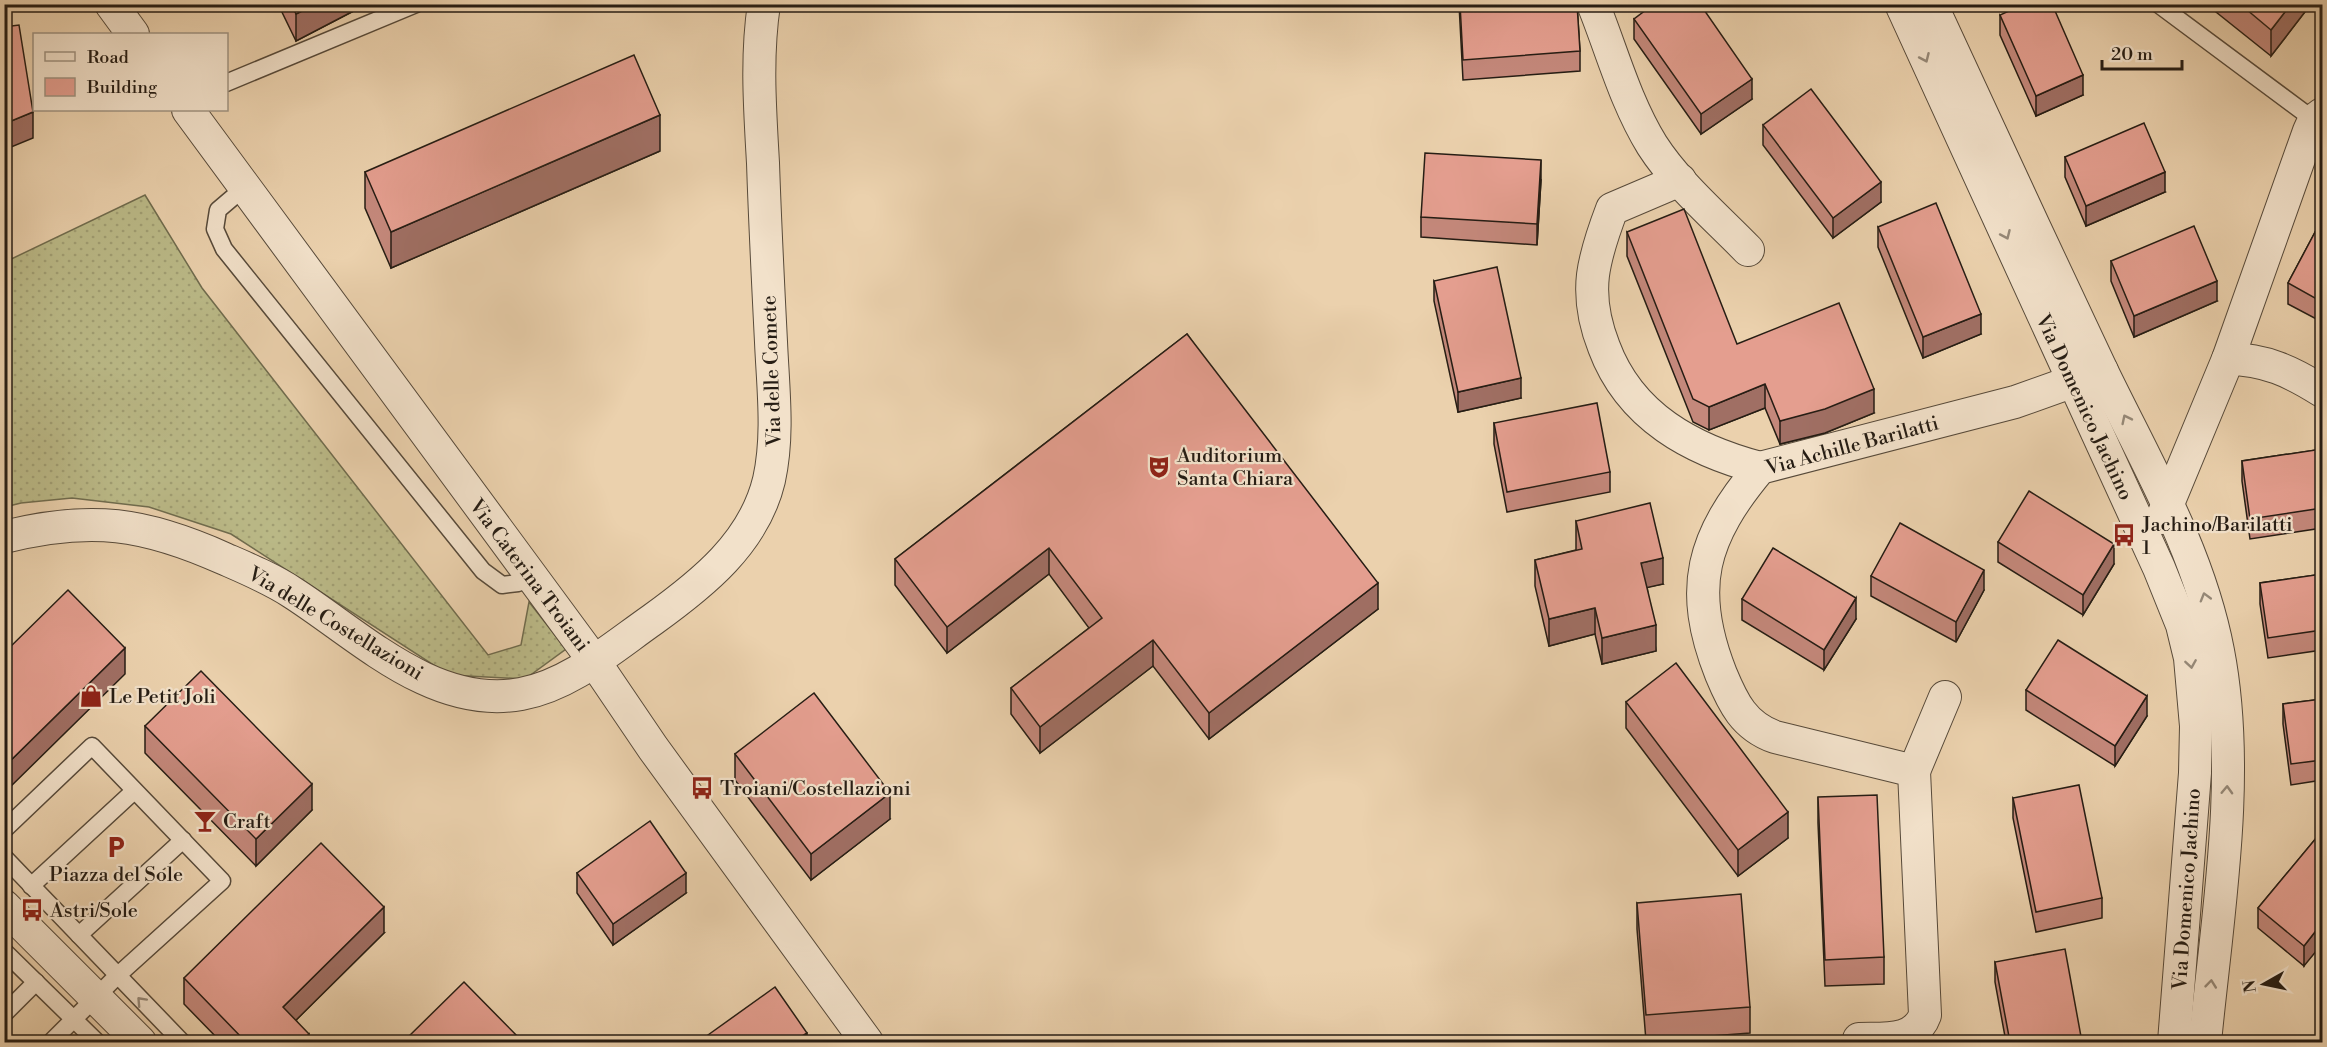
<svg xmlns="http://www.w3.org/2000/svg" width="2327" height="1047" font-family="'Libre Bodoni',serif">
	<style>
		.grass { fill: url(#grass-dots); stroke: #706c4e; stroke-width: 1.5 }
		.lines { fill: none; stroke-linecap: round; stroke-linejoin: round }
		.service-casing { stroke: #574a3a; stroke-width: 19 }
		.minor-casing { stroke: #574a3a; stroke-width: 34 }
		.service { stroke: #f2e1ca; stroke-width: 16 }
		.minor { stroke: #f2e1ca; stroke-width: 32 }
		.wall { fill: #c4887b; stroke: #261d14; stroke-width: 1.5 }
		.shaded-wall { fill: #a06f64; stroke: #261d14; stroke-width: 1.5 }
		.building { fill: #e49e8f; stroke: #261d14; stroke-width: 1.5 }
		.oneway { stroke: #968978 }
		.labels { text-anchor: middle; stroke-width: 4.5; stroke-linejoin: round; paint-order: stroke }
		.street-label { font-size: 20px; fill: #261d14; stroke: #f2e1ca }
		.poi-label { font-size: 20px; fill: #261d14; stroke: #f2e1ca; text-anchor: start }
	</style>
	<defs>
		<pattern id="grass-dots" width="8" height="8" patternUnits="userSpaceOnUse" patternTransform="scale(1.5)"><rect width="8" height="8" fill="#bbba88"/><path d="M2 2h.1M6 6h.1" fill="none" stroke="#a19f74" stroke-width="1.8" stroke-linecap="round"/></pattern>
	</defs>
	<rect width="100%" height="100%" fill="#ebd1ad"/>
	<filter id="stains"><feTurbulence type="fractalNoise" baseFrequency=".00333" numOctaves="4"/><feColorMatrix values="0 0 0 0 .2 0 0 0 0 .09 0 0 0 0 .02 0 0 0 .5 -.17"/></filter>
	<radialGradient id="worn" r=".72"><stop offset=".6" stop-color="#630" stop-opacity="0"/><stop offset="1" stop-color="#630" stop-opacity=".3"/></radialGradient>
	<!-- grass -->
	<polygon class="grass" points="145,195 202,288 488,655 521,645 529,602 566,649 525,679 449,675 231,534 149,507 72,498 21,503 5,507 5,262"/>
	<g class="lines">
		<!-- service casing -->
		<g class="service-casing">
			<g id="service">
				<polyline points="2158,4 2314,120"/>
				<polyline points="226,83 416,4"/>
				<polyline points="245,187 218,210 215,229 224,249 483,571 502,585 518,583 530,577"/>
				<polyline points="4,830 92,746 222,881 117,976 51,1042"/>
				<polyline points="4,857 182,1042"/>
				<polyline points="31,886 134,791"/>
				<polyline points="79,935 183,840"/>
				<polyline points="4,951 97,1042"/>
				<polyline points="4,1014 36,982"/>
			</g>
		</g>
		<!-- minor casing -->
		<g class="minor-casing">
			<g id="minor">
				<polyline points="111,4 133,34"/>
				<path d="M1593,4C1612,51 1625,101 1652,145C1677,184 1716,217 1748,250"/>
				<polyline points="1901,4 2159,568 2182,625 2190,658 2196,726 2195,773 2174,1042"/>
				<path d="M1931,4C1988,127 2044,249 2102,371C2146,462 2199,551 2218,651C2242,775 2217,918 2205,1042"/>
				<polyline points="188,110 594,661 653,748 867,1042"/>
				<path d="M1680,180L1612,209C1604,230 1596,252 1593,275C1590,300 1595,324 1604,347C1630,417 1692,450 1760,468"/>
				<path d="M2228,359C2265,359 2292,372 2322,391"/>
				<polyline points="2162,518 2228,359 2309,131 2314,120 2322,114"/>
				<path d="M4,537C91,515 145,523 225,559C248,569 272,579 293,593C360,636 434,710 521,694C570,685 612,648 652,620C702,584 754,543 769,480C779,435 773,388 771,342C768,283 765,223 763,163C760,110 756,57 764,4"/>
				<polyline points="1914,771 1945,697"/>
				<polyline points="4,906 140,1042"/>
				<path d="M1859,1039C1883,1038 1915,1043 1925,1015L1914,771L1775,737C1744,726 1733,703 1721,674C1687,588 1702,537 1760,468L2015,402L2102,371"/>
			</g>
		</g>
		<!-- service -->
		<use href="#service" class="service"/>
		<!-- minor -->
		<use href="#minor" class="minor"/>
	</g>
	<!-- wall -->
	<g class="wall">
		<polygon points="278,4 367,4 296,41"/>
		<polygon points="1459,4 1577,4 1580,51 1580,71 1463,80"/>
		<polygon points="2206,4 2311,4 2271,56"/>
		<polygon points="2000,15 2083,95 2036,116 2000,35"/>
		<polygon points="1634,19 1752,99 1701,134 1634,39"/>
		<polygon points="1763,125 1881,202 1833,238 1763,145"/>
		<polygon points="660,151 391,268 365,208 365,172"/>
		<polygon points="2065,157 2165,192 2086,226 2065,177"/>
		<polygon points="1541,180 1537,245 1421,237 1421,217"/>
		<polygon points="2322,219 2322,322 2288,304 2288,283"/>
		<polygon points="1878,227 1981,334 1923,358 1878,247"/>
		<polygon points="1627,232 1737,344 1874,413 1825,433 1780,444 1765,408 1709,430 1693,422 1627,256"/>
		<polygon points="2111,261 2217,301 2134,337 2111,281"/>
		<polygon points="1434,281 1521,398 1458,412 1434,301"/>
		<polygon points="1187,334 1378,609 1209,739 1153,666 1040,753 1011,714 1011,688 1089,628 1049,574 947,653 895,585 895,559"/>
		<polygon points="1494,423 1610,472 1610,492 1507,512 1494,444"/>
		<polygon points="2322,449 2322,528 2250,539 2242,481 2242,461"/>
		<polygon points="1576,521 1663,584 1647,587 1656,651 1602,664 1595,634 1549,646 1535,586 1535,560 1576,550"/>
		<polygon points="1998,542 2114,564 2083,615 1998,562"/>
		<polygon points="2322,574 2322,650 2268,658 2260,604 2260,583"/>
		<polygon points="1871,576 1984,590 1956,642 1871,596"/>
		<polygon points="1742,599 1856,619 1824,670 1742,620"/>
		<polygon points="2026,690 2147,716 2115,766 2026,710"/>
		<polygon points="2322,699 2322,780 2291,785 2283,724 2283,704"/>
		<polygon points="1626,702 1788,838 1738,876 1626,728"/>
		<polygon points="145,726 312,810 256,866 145,753"/>
		<polygon points="735,754 890,819 811,880 735,780"/>
		<polygon points="1818,797 1884,957 1884,984 1825,986 1818,823"/>
		<polygon points="2013,798 2102,898 2102,918 2036,932 2013,818"/>
		<polygon points="2322,831 2304,966 2258,928 2258,908"/>
		<polygon points="577,873 686,893 613,945 577,893"/>
		<polygon points="1637,903 1750,1007 1750,1033 1646,1041 1637,929"/>
		<polygon points="384,933 296,1020 309,1042 221,1042 184,1004 184,978"/>
		<polygon points="1995,962 2082,1042 2006,1042 1995,982"/>
	</g>
	<!-- shaded-wall -->
	<g class="shaded-wall">
		<polygon points="316,4 367,4 296,41 296,14"/>
		<polygon points="2291,4 2311,4 2271,56 2271,30"/>
		<polygon points="2083,75 2083,95 2036,116 2036,96"/>
		<polygon points="1752,79 1752,99 1701,134 1701,114"/>
		<polygon points="33,112 33,138 4,150 4,124"/>
		<polygon points="660,115 660,151 391,268 391,232"/>
		<polygon points="1541,160 1541,180 1537,245 1537,224"/>
		<polygon points="2165,172 2165,192 2086,226 2086,206"/>
		<polygon points="1881,182 1881,202 1833,238 1833,218"/>
		<polygon points="2217,281 2217,301 2134,337 2134,316"/>
		<polygon points="1981,314 1981,334 1923,358 1923,337"/>
		<polygon points="1521,378 1521,398 1458,412 1458,392"/>
		<polygon points="1765,384 1765,408 1709,430 1709,407"/>
		<polygon points="1874,389 1874,413 1825,433 1780,444 1780,421"/>
		<polygon points="2114,544 2114,564 2083,615 2083,595"/>
		<polygon points="1049,548 1049,574 947,653 947,627"/>
		<polygon points="1663,558 1663,584 1641,589 1641,563"/>
		<polygon points="1984,570 1984,590 1956,642 1956,622"/>
		<polygon points="1378,583 1378,609 1209,739 1209,713"/>
		<polygon points="1856,598 1856,619 1824,670 1824,650"/>
		<polygon points="1595,608 1595,634 1549,646 1549,619"/>
		<polygon points="1656,625 1656,651 1602,664 1602,638"/>
		<polygon points="1153,640 1153,666 1040,753 1040,727"/>
		<polygon points="125,648 125,674 4,793 4,767"/>
		<polygon points="2147,696 2147,716 2115,766 2115,746"/>
		<polygon points="312,784 312,810 256,866 256,839"/>
		<polygon points="890,793 890,819 811,880 811,854"/>
		<polygon points="1788,812 1788,838 1738,876 1738,850"/>
		<polygon points="686,873 686,893 613,945 613,924"/>
		<polygon points="384,907 384,933 283,1033 283,1007"/>
		<polygon points="2322,923 2322,944 2304,966 2304,946"/>
		<polygon points="807,1033 807,1042 793,1042"/>
		<polygon points="309,1034 309,1042 301,1042"/>
	</g>
	<!-- building -->
	<g class="building">
		<polygon points="291,4 316,4 296,14"/>
		<polygon points="1460,4 1577,4 1580,51 1463,60"/>
		<polygon points="1654,4 1700,4 1752,79 1701,114 1634,19"/>
		<polygon points="2024,4 2052,4 2083,75 2036,96 2000,15"/>
		<polygon points="2240,4 2291,4 2271,30"/>
		<polygon points="19,25 33,112 4,124 4,27"/>
		<polygon points="634,55 660,115 391,232 365,172"/>
		<polygon points="1811,89 1881,182 1833,218 1763,125"/>
		<polygon points="2144,123 2165,172 2086,206 2065,157"/>
		<polygon points="1425,153 1541,160 1537,224 1421,217"/>
		<polygon points="1936,203 1981,314 1923,337 1878,227"/>
		<polygon points="1684,209 1737,344 1839,303 1874,389 1825,409 1780,421 1765,384 1709,407 1693,399 1627,232"/>
		<polygon points="2322,219 2322,302 2288,283"/>
		<polygon points="2194,226 2217,281 2134,316 2111,261"/>
		<polygon points="1497,267 1521,378 1458,392 1434,281"/>
		<polygon points="1187,334 1378,583 1209,713 1153,640 1040,727 1011,688 1102,618 1049,548 947,627 895,559"/>
		<polygon points="1597,403 1610,472 1507,492 1494,423"/>
		<polygon points="2322,449 2322,508 2250,519 2242,461"/>
		<polygon points="2029,491 2114,544 2083,595 1998,542"/>
		<polygon points="1650,503 1663,558 1641,563 1656,625 1602,638 1595,608 1549,619 1535,560 1582,549 1576,521"/>
		<polygon points="1900,523 1984,570 1956,622 1871,576"/>
		<polygon points="1773,548 1856,598 1824,650 1742,599"/>
		<polygon points="2322,574 2322,630 2268,638 2260,583"/>
		<polygon points="68,590 125,648 4,767 4,653"/>
		<polygon points="2058,640 2147,696 2115,746 2026,690"/>
		<polygon points="1676,663 1788,812 1738,850 1626,702"/>
		<polygon points="201,671 312,784 256,839 145,726"/>
		<polygon points="814,693 890,793 811,854 735,754"/>
		<polygon points="2322,699 2322,760 2291,764 2283,704"/>
		<polygon points="2079,785 2102,898 2036,912 2013,798"/>
		<polygon points="1877,795 1884,957 1825,960 1818,797"/>
		<polygon points="650,821 686,873 613,924 577,873"/>
		<polygon points="2322,831 2322,923 2304,946 2258,908"/>
		<polygon points="321,843 384,907 283,1007 309,1034 301,1042 246,1042 184,978"/>
		<polygon points="1741,894 1750,1007 1646,1015 1637,903"/>
		<polygon points="2065,949 2082,1042 2010,1042 1995,962"/>
		<polygon points="464,982 523,1042 403,1042"/>
		<polygon points="775,987 807,1033 793,1042 703,1042 701,1040"/>
	</g>
	<!-- one-way arrows -->
	<defs><path id="oneway-chevron" d="M-2-3.5L2.5 0L-2 3.5" fill="none" stroke-width="1.6" stroke-linecap="round" stroke-linejoin="round" transform="scale(1.5)"/></defs>
	<g class="oneway">
		<use href="#oneway-chevron" transform="translate(1925 58) rotate(66)"/>
		<use href="#oneway-chevron" transform="translate(2006 235) rotate(66)"/>
		<use href="#oneway-chevron" transform="translate(2126 419) rotate(-116)"/>
		<use href="#oneway-chevron" transform="translate(2205 597) rotate(-106)"/>
		<use href="#oneway-chevron" transform="translate(2191 664) rotate(81)"/>
		<use href="#oneway-chevron" transform="translate(2227 790) rotate(-88)"/>
		<use href="#oneway-chevron" transform="translate(2211 984) rotate(-84)"/>
		<use href="#oneway-chevron" transform="translate(141 1001) rotate(-133)"/>
	</g>
	<!-- icons -->
	<defs>
		<g id="theatre-bare" transform="scale(1.8)"><path d="M-5-5.5Q0-4 5-5.5V0Q5 5 0 6Q-5 5-5 0ZM-3.3-2.5H-1v1.5H-3.3ZM1-2.5H3.3v1.5H1ZM-2.8 1Q0 5.5 2.8 1Z" fill="#8f2418" stroke="#f2e1ca" stroke-width="2.5" paint-order="stroke"/></g>
		<g id="bus-bare" transform="scale(1.8)"><path d="M-5-6H5V4H4V6H2V4H-2V6H-4V4H-5ZM-3.5-4V0h7V-4ZM-3.5 1.2v1.5H-2V1.2ZM2 1.2v1.5H3.5V1.2Z" fill="#8f2418" stroke="#f2e1ca" stroke-width="2.5" paint-order="stroke"/></g>
		<g id="shop-bare" transform="scale(1.8)"><path d="M-5-2.5h2.3a2.7 3.5 0 0 1 5.4 0H5L5.5 6h-11ZM-1.5-2.5h3a1.5 2.3 0 0 0-3 0Z" fill="#8f2418" stroke="#f2e1ca" stroke-width="2.5" paint-order="stroke"/></g>
		<g id="bar-bare" transform="scale(1.8)"><path d="M-6-5H6L.8 .8V4.5H3.5V6h-7V4.5H-.8V.8Z" fill="#8f2418" stroke="#f2e1ca" stroke-width="2.5" paint-order="stroke"/></g>
		<g id="parking-bare" transform="scale(1.8)"><path d="M-3.5-5.5H1a3.5 3.5 0 0 1 0 7H-1V5.5H-3.5ZM-1-3.4V-.6H.8a1.4 1.4 0 0 0 0-2.8Z" fill="#8f2418" stroke="#f2e1ca" stroke-width="2.5" paint-order="stroke"/></g>
	</defs>
	<g fill-rule="evenodd">
		<use href="#theatre-bare" x="1159" y="467"/>
		<use href="#bus-bare" x="2124" y="535"/>
		<use href="#shop-bare" x="91" y="696"/>
		<use href="#bus-bare" x="702" y="788"/>
		<use href="#bar-bare" x="205" y="821"/>
		<use href="#parking-bare" x="116" y="847"/>
		<use href="#bus-bare" x="32" y="910"/>
	</g>
	<g class="labels">
		<!-- street labels -->
		<g class="street-label">
			<text transform="translate(771 371) rotate(-92)" y="7">Via delle Comete</text>
			<text transform="translate(2085 407) rotate(65)" y="7">Via Domenico Jachino</text>
			<text transform="translate(1852 445) rotate(-15)" y="7">Via Achille Barilatti</text>
			<text transform="translate(530 575) rotate(53)" y="7">Via Caterina Troiani</text>
			<text transform="translate(336 623) rotate(31)" y="7">Via delle Costellazioni</text>
			<text transform="translate(2186 889) rotate(-86)" y="7">Via Domenico Jachino</text>
		</g>
		<!-- poi labels -->
		<g class="poi-label">
			<text x="1177" y="462">Auditorium<tspan x="1177" dy="23">Santa Chiara</tspan></text>
			<text x="2142" y="531">Jachino/Barilatti<tspan x="2142" dy="23">1</tspan></text>
			<text x="109" y="703">Le Petit Joli</text>
			<text x="720" y="795">Troiani/Costellazioni</text>
			<text x="223" y="828">Craft</text>
			<text x="116" y="881" text-anchor="middle">Piazza del Sole</text>
			<text x="50" y="917">Astri/Sole</text>
		</g>
	</g>
	<!-- margin -->
	<rect width="2327" height="1047" fill="none" stroke="#ebd1ad" stroke-width="24"/>
	<rect x="6" y="6" width="2315" height="1035" fill="none" stroke="#261d14" stroke-width="3"/>
	<rect x="12" y="12" width="2303" height="1023" fill="none" stroke="#261d14" stroke-width="1.5"/>
	<!-- legend -->
	<rect x="33" y="33" width="195" height="78" fill="#f2e1ca" stroke="#a09381" stroke-width="1.5"/>
	<rect x="45" y="52" width="30" height="9" fill="#f2e1ca" stroke="#a09381" stroke-width="1.5"/>
	<text x="87" y="63" font-size="18" fill="#261d14">Road</text>
	<rect x="45" y="78" width="30" height="18" fill="#e49e8f" stroke="#a09381" stroke-width="1.5"/>
	<text x="87" y="93" font-size="18" fill="#261d14">Building</text>
	<!-- north arrow -->
	<g transform="translate(2264 984) rotate(261)" stroke="#f2e1ca" stroke-width="4.5" paint-order="stroke">
	<path d="M0-4.5L10 22L0 15L-10 22Z" fill="#261d14"/>
	<text y="-9" font-size="16" font-weight="bold" text-anchor="middle" fill="#261d14">N</text>
	</g>
	<!-- scale -->
	<path d="M2102 60v9h80v-9" fill="none" stroke="#261d14" stroke-width="3"/>
	<text x="2111" y="60" font-size="18" fill="#261d14" stroke="#f2e1ca" stroke-width="4.5" paint-order="stroke">20 m</text>
	<rect width="100%" height="100%" filter="url(#stains)"/>
	<rect width="100%" height="100%" fill="url(#worn)"/>
</svg>
